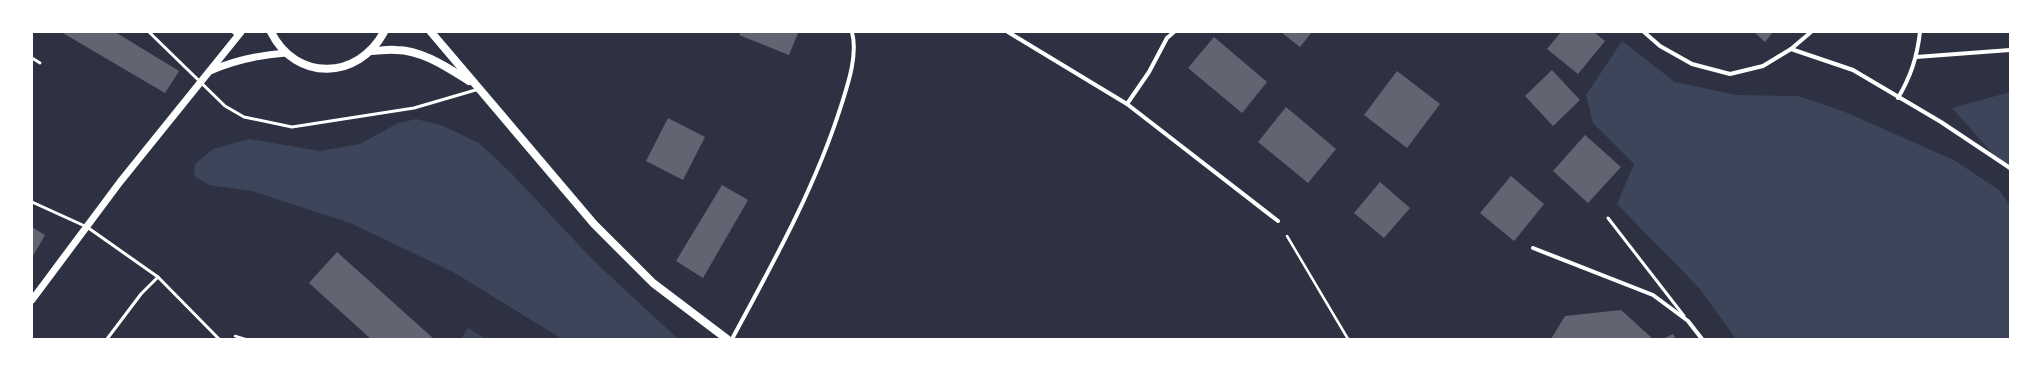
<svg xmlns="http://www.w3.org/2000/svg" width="2042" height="371" font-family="Karla,sans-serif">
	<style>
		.green { fill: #3c4559 }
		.building { fill: #626471 }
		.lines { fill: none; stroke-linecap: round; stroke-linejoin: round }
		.path { stroke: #fff; stroke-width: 2.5 }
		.service { stroke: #fff; stroke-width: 3 }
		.minor { stroke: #fff; stroke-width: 4 }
		.tertiary { stroke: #fff; stroke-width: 7 }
		.secondary { stroke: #fff; stroke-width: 8 }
	</style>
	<rect width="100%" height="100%" fill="#2d3142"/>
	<!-- green -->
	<g class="green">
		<polygon points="1622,41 1675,82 1737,95 1799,96 1845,112 1954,160 1999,190 2010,205 2010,339 1736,339 1699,288 1617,204 1634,164 1593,123 1586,95"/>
		<polygon points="2010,92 2010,173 1952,108"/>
		<polygon points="416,119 441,125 479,143 512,174 595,262 678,339 562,339 453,272 350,223 252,191 209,185 194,176 195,164 213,149 249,139 320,151 360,144 398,123"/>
		<polygon points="468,328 486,339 461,339"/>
	</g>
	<!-- building -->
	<g class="building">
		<polygon points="61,32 115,32 179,71 165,93"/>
		<polygon points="741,32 796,32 798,33 789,55 739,35"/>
		<polygon points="1281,32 1312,32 1300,47"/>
		<polygon points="1561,32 1594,32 1605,41 1578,74 1547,49"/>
		<polygon points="1754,32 1773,32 1765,42"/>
		<polygon points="1214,37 1267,82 1242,113 1188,68"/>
		<polygon points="1552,70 1580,100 1553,126 1525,96"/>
		<polygon points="1397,71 1440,104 1407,148 1364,115"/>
		<polygon points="1286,107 1336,149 1308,183 1258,142"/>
		<polygon points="668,118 705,137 683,180 646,161"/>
		<polygon points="1585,135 1621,167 1588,203 1553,171"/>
		<polygon points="1511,176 1544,204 1514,241 1480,213"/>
		<polygon points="1380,182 1410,208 1384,238 1354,213"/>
		<polygon points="722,185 748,200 703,278 676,261"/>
		<polygon points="32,227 45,235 32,258"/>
		<polygon points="337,252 434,339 371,339 309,283"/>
		<polygon points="1621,310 1653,339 1551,339 1565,316"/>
		<polygon points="1673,334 1676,339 1663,339"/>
	</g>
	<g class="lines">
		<!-- path -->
		<g class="path">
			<polyline points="1287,236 1348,339"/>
			<polyline points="235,336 245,339"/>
		</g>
		<!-- service -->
		<g class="service">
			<polyline points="149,32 225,106 244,117 292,127 414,108 479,89"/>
			<polyline points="233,32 238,36"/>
			<polyline points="32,58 40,63"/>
			<polyline points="32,202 87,227 158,277 219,339"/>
			<polyline points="1608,218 1684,316"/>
			<polyline points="107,339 141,294 158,277"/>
		</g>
		<!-- minor -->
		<g class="minor">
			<polyline points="1008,32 1127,104 1278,221"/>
			<polyline points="1644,32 1660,46 1692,64 1730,74 1763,66 1791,49 1811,32"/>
			<polyline points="1791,49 1853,70 1941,122 2010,168"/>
			<polyline points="1916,57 2010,50"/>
			<path d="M1898,98C1911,76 1917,57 1920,32"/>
			<polyline points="1127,104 1149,72 1167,38 1174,32"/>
			<polyline points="1533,248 1653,295 1688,321 1702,339"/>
			<path d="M732,339C773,263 815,188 841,106C848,84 858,55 852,32"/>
		</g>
		<!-- tertiary -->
		<g class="tertiary">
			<path d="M210,71C235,60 259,55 286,53"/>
			<polyline points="32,300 120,182 241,32"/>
		</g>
		<!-- secondary -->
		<g class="secondary">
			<path d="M271,32C296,82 358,80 384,32"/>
			<polyline points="431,32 594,224 653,283 727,339"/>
			<path d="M371,51C379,51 388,49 396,50C422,50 448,68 469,81"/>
		</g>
	</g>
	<!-- border -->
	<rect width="2042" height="371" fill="none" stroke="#ffffff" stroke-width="66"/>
</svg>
